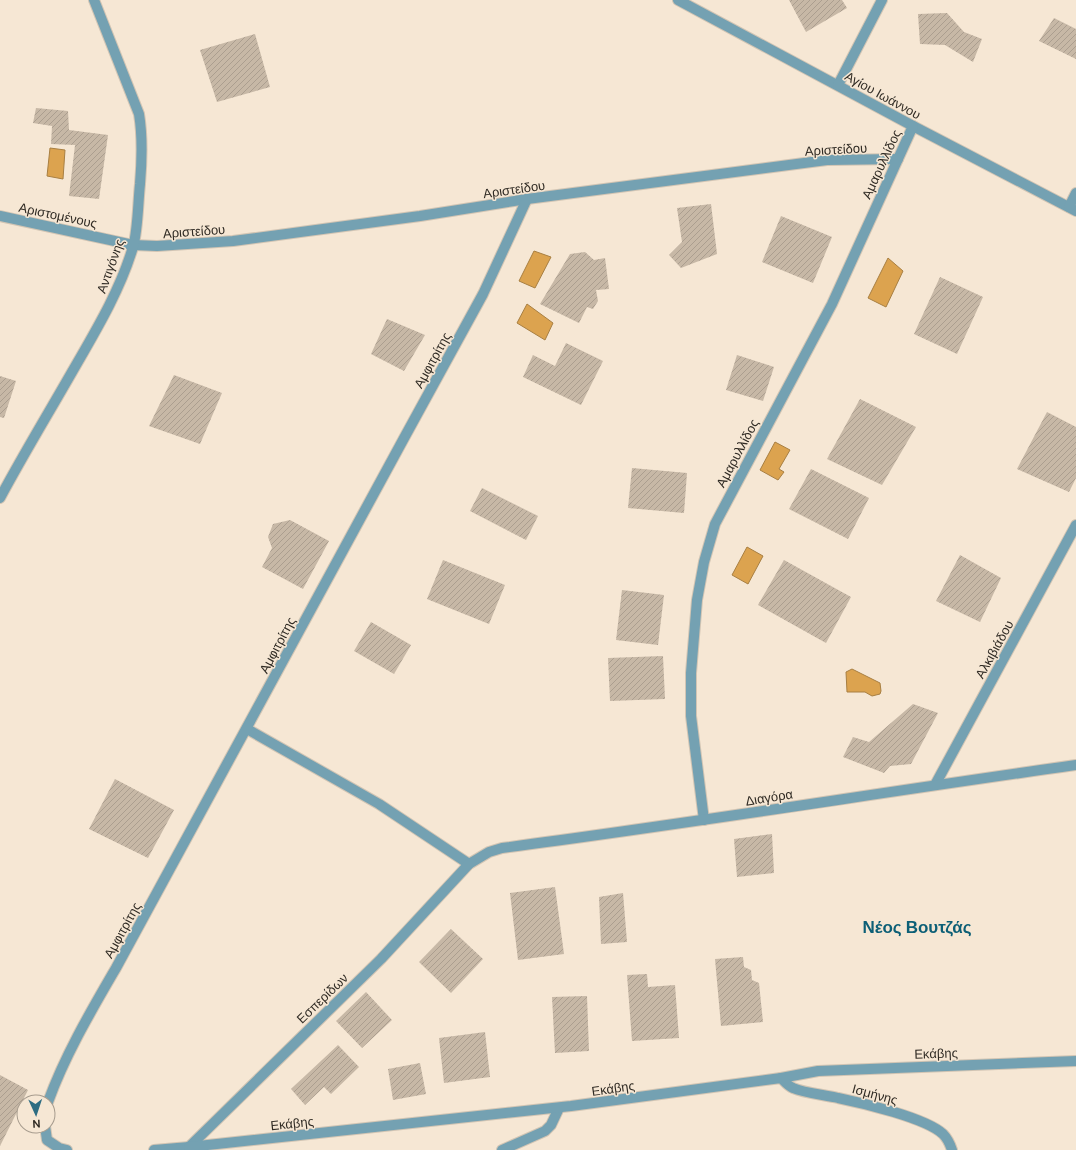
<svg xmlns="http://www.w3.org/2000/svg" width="1076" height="1150" font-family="'DM Sans',sans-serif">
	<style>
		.water { fill: #dca34f; stroke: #a87f42 }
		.building { fill: url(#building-hatch) }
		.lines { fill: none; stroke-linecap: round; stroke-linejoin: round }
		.minor-casing { stroke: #d2c5b4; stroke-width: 12 }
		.tertiary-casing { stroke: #d2c5b4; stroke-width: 12 }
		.minor { stroke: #74a1b2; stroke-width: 10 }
		.tertiary { stroke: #74a1b2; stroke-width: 10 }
		.labels { text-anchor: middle; stroke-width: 3; stroke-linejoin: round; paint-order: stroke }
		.street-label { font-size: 13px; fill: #302b24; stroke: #f6e7d4 }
		.district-label { font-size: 17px; font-weight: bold; fill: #0d5f76; stroke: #f6e7d4 }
	</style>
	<defs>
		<pattern id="building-hatch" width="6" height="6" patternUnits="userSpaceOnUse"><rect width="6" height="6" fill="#c7b8a6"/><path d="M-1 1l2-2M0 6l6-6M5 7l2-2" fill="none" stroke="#ab9e8f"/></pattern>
	</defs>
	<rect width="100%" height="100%" fill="#f6e7d4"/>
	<!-- water -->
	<g class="water">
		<polygon points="50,148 65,150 63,179 47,176"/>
		<polygon points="534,251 551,257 535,288 519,281"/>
		<polygon points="888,258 903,271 886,307 868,298"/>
		<polygon points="527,304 553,323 545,340 517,323"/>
		<polygon points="775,442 790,450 779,469 784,472 778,480 760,470"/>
		<polygon points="747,547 763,556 748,584 732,575"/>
		<polygon points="852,669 880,683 881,691 880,694 872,696 865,692 847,692 846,672"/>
	</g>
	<!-- building -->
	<g class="building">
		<polygon points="789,0 842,0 847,8 806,32"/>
		<polygon points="947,13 964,32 982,39 973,62 945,45 920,44 918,14"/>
		<polygon points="1054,18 1076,29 1076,59 1039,41"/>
		<polygon points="255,34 270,87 217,102 200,50"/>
		<polygon points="36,108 68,111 69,130 108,135 99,199 69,196 75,145 51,144 52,126 33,123"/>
		<polygon points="711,204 717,254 681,268 669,255 682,242 677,208"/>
		<polygon points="781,216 832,237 813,283 762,262"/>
		<polygon points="585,252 594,260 605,258 609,289 596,290 598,301 593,309 587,307 579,323 540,304 570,254"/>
		<polygon points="940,277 983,297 957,354 914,334"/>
		<polygon points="387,319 425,335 404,371 371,354"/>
		<polygon points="566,343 603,361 581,405 523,377 533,355 555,366"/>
		<polygon points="737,355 774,367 763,401 726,390"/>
		<polygon points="174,375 222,393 200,444 149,426"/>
		<polygon points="0,376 16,381 4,418 0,417"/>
		<polygon points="860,399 916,427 882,485 827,459"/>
		<polygon points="1047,412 1076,427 1076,478 1069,492 1017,469"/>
		<polygon points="632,468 687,473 684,513 628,508"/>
		<polygon points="811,469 869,498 848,539 789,509"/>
		<polygon points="482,488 538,516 526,540 470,511"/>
		<polygon points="290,520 329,541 303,589 262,567 272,548 268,537 273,524"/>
		<polygon points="960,555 1001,578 980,622 936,601"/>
		<polygon points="443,560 505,585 489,624 427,599"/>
		<polygon points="784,560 851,597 826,643 758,605"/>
		<polygon points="622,590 664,595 658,645 616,640"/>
		<polygon points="371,622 411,645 394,674 354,651"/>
		<polygon points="663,656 665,699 610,701 608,658"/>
		<polygon points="913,704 938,713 911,764 890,766 884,773 843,757 853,737 869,742"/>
		<polygon points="115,779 174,810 148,858 89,829"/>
		<polygon points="772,834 774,873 737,877 734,839"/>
		<polygon points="555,887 564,954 518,960 510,893"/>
		<polygon points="623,893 627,942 601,944 599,897"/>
		<polygon points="451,929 483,959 451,993 419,962"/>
		<polygon points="743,957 744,967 751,970 752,980 759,983 763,1022 721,1026 715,959"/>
		<polygon points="647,974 648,987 675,985 679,1038 632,1041 627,975"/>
		<polygon points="366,992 392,1020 362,1048 336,1021"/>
		<polygon points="587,996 589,1051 555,1053 552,997"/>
		<polygon points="485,1032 490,1077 444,1083 439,1038"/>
		<polygon points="338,1045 359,1067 331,1094 324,1087 305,1105 291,1089"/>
		<polygon points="420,1063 426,1094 393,1100 388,1069"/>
		<polygon points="0,1075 28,1090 0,1146"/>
	</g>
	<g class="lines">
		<!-- minor casing -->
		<g class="minor-casing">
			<g id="minor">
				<polyline points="678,0 913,126 1076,211"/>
				<polyline points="838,85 882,0"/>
				<polyline points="1069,207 1076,193"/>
				<polyline points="0,216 133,245 157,246 233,241 420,216 527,199 827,160 898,159"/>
				<path d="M0,498C23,455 48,414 72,372C95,332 120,291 133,247C138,230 138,202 140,184C142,160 143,138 139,114L94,0"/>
				<polyline points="247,729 379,804 469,864"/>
				<polyline points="935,785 1076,525"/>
				<polyline points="704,820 691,716 691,673 697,600 704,562 715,524 832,304 913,126"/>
				<polyline points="781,1078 818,1071 1076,1061"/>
				<path d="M48,1102C65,1055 91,1011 116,968L403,440L483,294L527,199"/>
				<polyline points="45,1126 47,1140 59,1148 67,1150"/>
				<polyline points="154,1150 189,1147"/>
				<polyline points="502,1150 545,1131 551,1125 559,1108"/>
			</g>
		</g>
		<!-- tertiary casing -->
		<g class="tertiary-casing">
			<g id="tertiary">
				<path d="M189,1147L381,959L469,864L489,852L502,848C693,823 884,792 1076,765"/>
				<path d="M189,1147L571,1106L781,1078C785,1082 788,1086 793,1088C804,1093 826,1095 838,1098C863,1103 926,1118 943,1134C947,1138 950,1144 952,1150"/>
			</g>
		</g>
		<!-- minor -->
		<use href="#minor" class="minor"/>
		<!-- tertiary -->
		<use href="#tertiary" class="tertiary"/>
	</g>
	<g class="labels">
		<!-- street labels -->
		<g class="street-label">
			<text transform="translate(883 95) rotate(29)" y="5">Αγίου Ιωάννου</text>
			<text transform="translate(836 149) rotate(-3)" y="5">Αριστείδου</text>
			<text transform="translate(881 164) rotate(-65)" y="5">Αμαρυλλίδος</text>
			<text transform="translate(514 189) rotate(-8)" y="5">Αριστείδου</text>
			<text transform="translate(58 215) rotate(12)" y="5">Αριστομένους</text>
			<text transform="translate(194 231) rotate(-4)" y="5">Αριστείδου</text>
			<text transform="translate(110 266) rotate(-70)" y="5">Αντιγόνης</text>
			<text transform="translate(432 360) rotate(-61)" y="5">Αμφιτρίτης</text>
			<text transform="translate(737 453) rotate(-62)" y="5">Αμαρυλλίδος</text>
			<text transform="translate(277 645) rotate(-62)" y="5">Αμφιτρίτης</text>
			<text transform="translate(994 649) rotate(-61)" y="5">Αλκιβιάδου</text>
			<text transform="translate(769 797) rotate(-9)" y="5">Διαγόρα</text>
			<text transform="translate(122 930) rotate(-61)" y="5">Αμφιτρίτης</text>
			<text transform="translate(322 998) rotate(-44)" y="5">Εσπερίδων</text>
			<text transform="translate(936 1053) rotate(-2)" y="5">Εκάβης</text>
			<text transform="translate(613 1088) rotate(-8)" y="5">Εκάβης</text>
			<text transform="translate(875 1094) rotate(15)" y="5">Ισμήνης</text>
			<text transform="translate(292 1123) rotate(-6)" y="5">Εκάβης</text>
		</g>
		<!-- district labels -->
		<g class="district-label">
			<text x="917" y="933">Νέος Βουτζάς</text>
		</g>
	</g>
	<!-- north arrow -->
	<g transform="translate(36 1114) rotate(177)"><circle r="19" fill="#f6e7d4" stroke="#a79c8e"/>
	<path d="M0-3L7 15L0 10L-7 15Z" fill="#2e6d82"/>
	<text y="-6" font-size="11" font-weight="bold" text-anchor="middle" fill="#302b24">N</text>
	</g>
</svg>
